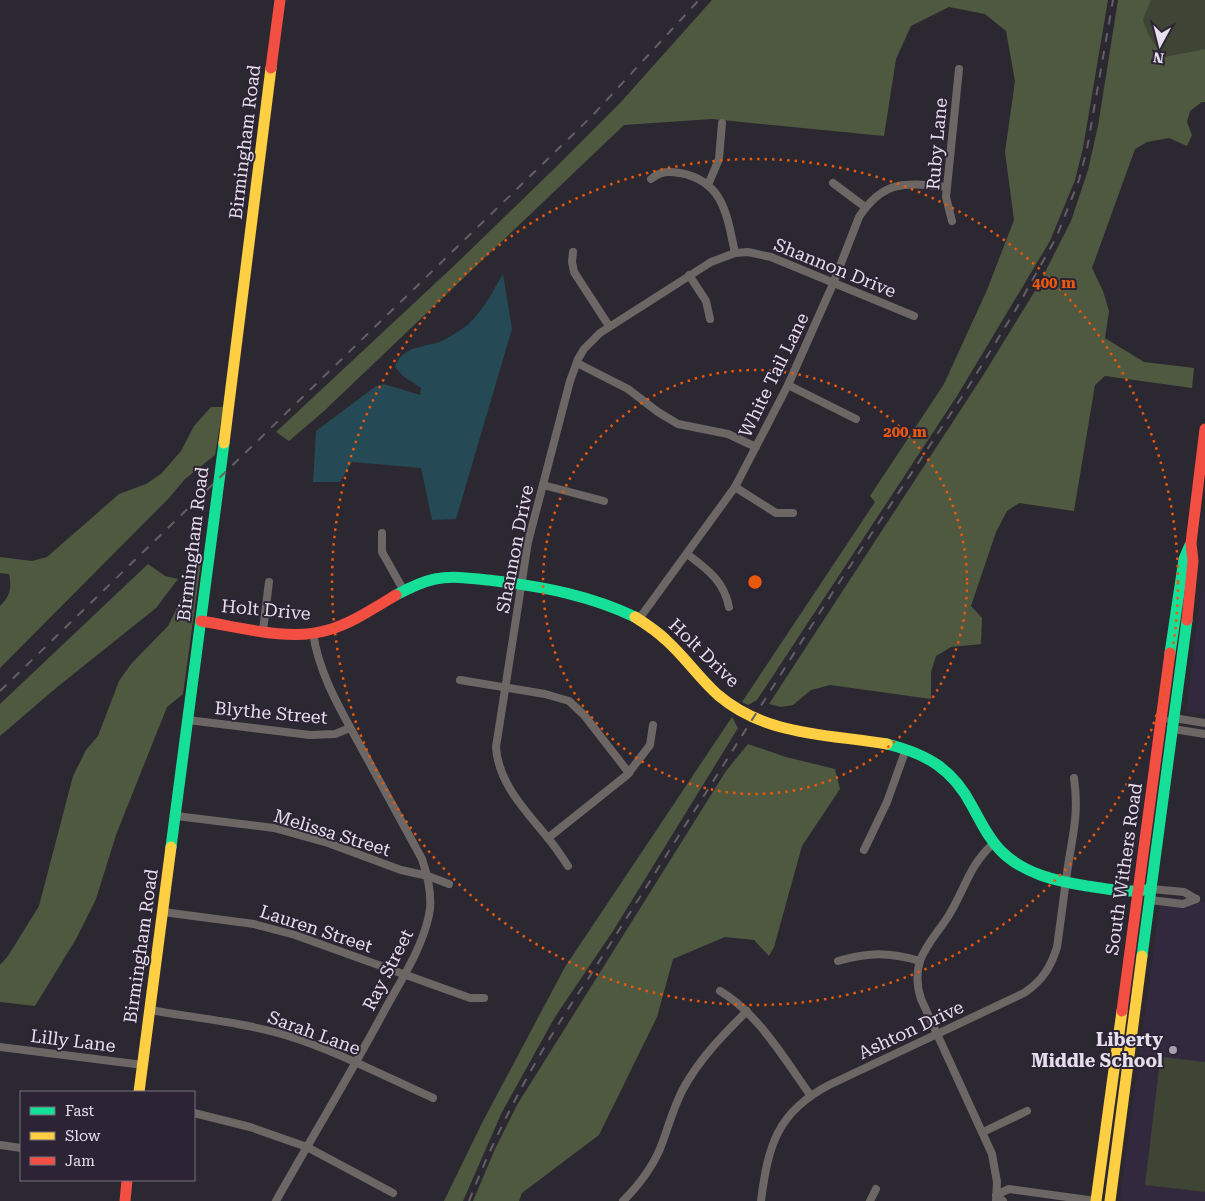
<svg xmlns="http://www.w3.org/2000/svg" width="1205" height="1201" font-family="'Roboto Serif',serif">
	<style>
		.built { fill: #33293e }
		.green { fill: #3f4535 }
		.forest { fill: #4f5940 }
		.water { fill: #254955 }
		.lines { fill: none; stroke-linecap: round; stroke-linejoin: round }
		.street { stroke: #6c6765; stroke-width: 8 }
		.fast { stroke: #16e098; stroke-width: 11 }
		.slow { stroke: #ffcf43; stroke-width: 11 }
		.jam { stroke: #f24e42; stroke-width: 11 }
		.rail { stroke: #636063; stroke-width: 2; stroke-dasharray: 9 9; stroke-linecap: butt }
		.ring { fill: none; stroke: #e8590c; stroke-width: 2.5; stroke-dasharray: 2.5 5 }
		.poi-dot { fill: #a49faa; stroke: #2c2435; stroke-width: 2 }
		.labels { text-anchor: middle; stroke-width: 4; stroke-linejoin: round; paint-order: stroke }
		.street-label { font-size: 18px; fill: #e4dfeb; stroke: #2c2435 }
		.poi-label { font-size: 18px; font-weight: bold; fill: #e4dfeb; stroke: #2c2435; text-anchor: end }
		.centre { fill: #e8590c; stroke: #2c2435; stroke-width: 2.5 }
		.ring-label { font-size: 15px; text-anchor: middle; font-weight: bold; fill: #e8590c; stroke: #2c2435; stroke-width: 4; stroke-linejoin: round; paint-order: stroke }
	</style>
	<rect width="100%" height="100%" fill="#2c2831"/>
	<!-- built -->
	<g class="built">
		<polygon points="1201,591 1205,592 1205,714 1186,712"/>
		<polygon points="1161,896 1205,902 1205,1201 1123,1201 1120,1198"/>
	</g>
	<!-- green -->
	<g class="green">
		<polygon points="1151,0 1205,0 1205,49 1163,57 1149,35 1143,20"/>
		<polygon points="1164,1057 1205,1062 1205,1192 1145,1185 1160,1061"/>
	</g>
	<!-- forest -->
	<g class="forest">
		<polygon points="712,0 1108,0 1083,148 1075,180 1050,241 957,396 757,700 748,705 742,702 875,502 870,496 944,384 987,290 1014,220 1005,152 1015,81 1006,31 985,14 949,7 911,26 896,59 884,136 712,119 624,125 324,411 289,441 276,432 458,262 556,167 621,102"/>
		<polygon points="1118,0 1151,0 1143,20 1149,35 1163,57 1205,49 1205,102 1202,102 1190,111 1187,122 1192,135 1187,146 1169,138 1147,142 1135,149 1092,268 1103,291 1109,311 1105,338 1144,362 1194,368 1192,388 1105,376 1095,385 1074,511 1019,503 1007,511 996,532 971,606 982,618 981,644 951,647 936,656 931,672 931,699 830,685 811,690 793,705 781,707 769,704 984,374 1038,286 1071,221 1088,170 1098,126"/>
		<path d="M211,407H223L215,455L185,479L169,498L0,668V606C10,596 12,588 9,574L0,573V557L32,561L47,557L119,494L146,484L161,474L181,451L194,426Z"/>
		<polygon points="195,562 201,563 183,694 167,707 116,835 96,899 76,939 35,1006 0,1002 0,965 8,956 39,906 73,776 86,750 98,736 119,681 131,664 168,626 179,604"/>
		<polygon points="148,564 165,576 178,579 156,608 56,688 0,736 0,704"/>
		<polygon points="732,717 738,728 613,931 555,1017 502,1112 463,1201 444,1201 482,1123 565,967"/>
		<polygon points="748,744 786,757 835,769 840,789 802,846 774,947 769,956 754,940 725,937 673,959 657,1017 599,1135 522,1193 519,1201 473,1201 495,1149 517,1105 726,771"/>
	</g>
	<!-- water -->
	<path class="water" d="M503,274L512,329L456,519L432,520L421,468L352,462L340,482H313L316,431L376,386L384,384L420,395L421,388L403,376L395,367C402,345 424,348 442,341C448,338 454,334 459,331C480,318 491,294 503,274Z"/>
	<g class="lines">
		<!-- street -->
		<g class="street">
			<path d="M651,179C661,171 668,171 680,173C724,181 727,216 735,253"/>
			<polyline points="833,183 865,207"/>
			<polyline points="708,185 719,159 722,123"/>
			<polyline points="952,221 946,197 959,69"/>
			<polyline points="573,252 572,262 574,272 609,326"/>
			<polyline points="689,275 706,301 710,319"/>
			<polyline points="577,363 628,389 658,412 678,424 728,434 756,447"/>
			<polyline points="788,385 856,419"/>
			<polyline points="543,485 604,501"/>
			<polyline points="735,487 776,513 793,513"/>
			<polyline points="382,533 382,552 404,591"/>
			<path d="M687,554C707,569 724,581 729,607"/>
			<path d="M639,619L735,487L788,385L833,284L859,217C884,179 906,183 947,187"/>
			<polyline points="263,630 269,582"/>
			<polyline points="460,680 545,694 569,701 584,715 629,773"/>
			<polyline points="188,720 310,735 335,734 350,728"/>
			<polyline points="1170,720 1174,718 1205,723"/>
			<polyline points="1171,727 1173,729 1205,734"/>
			<polyline points="176,816 274,828 328,843 401,870 428,876 449,884"/>
			<polyline points="548,838 627,775 650,745 653,725"/>
			<path d="M994,843C969,865 966,887 949,915C940,930 926,944 920,961C916,974 917,987 921,999L992,1154L997,1182L996,1201"/>
			<polyline points="864,850 887,802 906,749"/>
			<path d="M568,866C561,856 555,846 547,837C526,811 498,783 496,747L528,542L570,381L578,359L584,349L600,333L711,262L735,253L748,252L771,257L914,316"/>
			<polyline points="1151,889 1184,892 1196,899"/>
			<polyline points="1150,900 1183,904 1196,899"/>
			<polyline points="163,912 254,924 295,935 470,998 484,998"/>
			<path d="M838,961C869,952 889,952 920,961"/>
			<path d="M720,991C758,1013 785,1060 811,1096"/>
			<path d="M150,1010C195,1018 241,1022 285,1035C335,1050 386,1077 433,1098"/>
			<polyline points="0,1047 143,1065"/>
			<polyline points="194,1113 250,1127 307,1147 393,1193"/>
			<polyline points="983,1132 1027,1111"/>
			<polyline points="0,1145 21,1148"/>
			<path d="M276,1201C311,1139 348,1078 382,1015C399,983 421,952 429,915C433,897 428,877 422,859C402,822 382,785 362,749C342,712 319,675 313,633"/>
			<path d="M623,1201C640,1184 655,1164 663,1141C669,1124 674,1107 682,1091C699,1059 722,1036 747,1011"/>
			<path d="M761,1201C768,1146 777,1112 829,1085L1024,993C1042,981 1051,967 1057,947C1061,920 1064,893 1068,866C1073,833 1079,813 1074,778"/>
			<polyline points="870,1201 876,1189"/>
			<polyline points="1003,1201 996,1195 1009,1189 1096,1201"/>
		</g>
		<!-- fast -->
		<g class="fast">
			<path d="M396,595C409,588 421,582 435,579C455,575 475,579 496,581C545,587 591,596 635,617"/>
			<polyline points="1170,653 1184,559 1190,545"/>
			<path d="M887,744C927,754 953,769 972,806C981,822 988,838 1001,851C1024,874 1056,881 1087,886C1109,889 1129,894 1151,889"/>
			<polyline points="171,847 224,443"/>
			<polyline points="1142,956 1187,620"/>
		</g>
		<!-- slow -->
		<g class="slow">
			<polyline points="224,443 271,68"/>
			<path d="M635,617C646,624 657,631 666,640C685,657 699,678 718,695C766,736 828,734 887,744"/>
			<polyline points="139,1092 171,847"/>
			<polyline points="1096,1201 1122,1011"/>
			<polyline points="1110,1201 1142,956"/>
		</g>
		<!-- jam -->
		<g class="jam">
			<polyline points="271,68 280,0"/>
			<polyline points="1187,620 1193,561 1191,543 1205,429"/>
			<path d="M201,621C239,627 290,642 328,630C352,623 374,608 396,595"/>
			<polyline points="1122,1011 1170,653"/>
			<polyline points="125,1201 127,1180"/>
		</g>
		<!-- rail -->
		<g class="rail">
			<polyline points="0,691 592,116 699,0"/>
			<path d="M469,1201C500,1122 540,1049 588,979L831,595L967,389L1015,311L1056,238L1079,180L1087,149L1113,0"/>
		</g>
	</g>
	<!-- distance rings -->
	<g class="ring">
		<circle cx="755" cy="582" r="212"/>
		<circle cx="755" cy="582" r="423"/>
	</g>
	<!-- markers -->
	<circle class="poi-dot" cx="1173" cy="1050" r="5"/>
	<g class="labels">
		<!-- street labels -->
		<g class="street-label">
			<text transform="translate(245 142) rotate(-83)" y="6">Birmingham Road</text>
			<text transform="translate(937 144) rotate(-85)" y="6">Ruby Lane</text>
			<text transform="translate(835 268) rotate(22)" y="6">Shannon Drive</text>
			<text transform="translate(774 375) rotate(-64)" y="6">White Tail Lane</text>
			<text transform="translate(193 544) rotate(-83)" y="6">Birmingham Road</text>
			<text transform="translate(515 549) rotate(-79)" y="6">Shannon Drive</text>
			<text transform="translate(266 610) rotate(5)" y="6">Holt Drive</text>
			<text transform="translate(704 653) rotate(44)" y="6">Holt Drive</text>
			<text transform="translate(271 713) rotate(5)" y="6">Blythe Street</text>
			<text transform="translate(332 833) rotate(17)" y="6">Melissa Street</text>
			<text transform="translate(1124 869) rotate(-82)" y="6">South Withers Road</text>
			<text transform="translate(316 929) rotate(18)" y="6">Lauren Street</text>
			<text transform="translate(141 946) rotate(-82)" y="6">Birmingham Road</text>
			<text transform="translate(388 970) rotate(-63)" y="6">Ray Street</text>
			<text transform="translate(911 1030) rotate(-25)" y="6">Ashton Drive</text>
			<text transform="translate(314 1033) rotate(20)" y="6">Sarah Lane</text>
			<text transform="translate(73 1041) rotate(7)" y="6">Lilly Lane</text>
		</g>
		<!-- poi labels -->
		<g class="poi-label">
			<text x="1163" y="1046">Liberty<tspan x="1163" dy="21">Middle School</tspan></text>
		</g>
	</g>
	<circle cx="755" cy="582" r="8" class="centre"/>
	<g class="ring-label">
		<text x="1054" y="288">400 m</text>
		<text x="905" y="437">200 m</text>
	</g>
	<!-- legend -->
	<rect x="20" y="1091" width="175" height="90" fill="#2c2435" stroke="#766f7e"/>
	<rect x="30" y="1107" width="25" height="8" fill="#16e098" stroke="#766f7e"/>
	<text x="65" y="1116" font-size="15" fill="#e4dfeb">Fast</text>
	<rect x="30" y="1132" width="25" height="8" fill="#ffcf43" stroke="#766f7e"/>
	<text x="65" y="1141" font-size="15" fill="#e4dfeb">Slow</text>
	<rect x="30" y="1157" width="25" height="8" fill="#f24e42" stroke="#766f7e"/>
	<text x="65" y="1166" font-size="15" fill="#e4dfeb">Jam</text>
	<!-- north arrow -->
	<g transform="translate(1160 45) rotate(187)" stroke="#2c2435" stroke-width="4" paint-order="stroke">
	<path d="M0-4L9 19L0 12L-9 19Z" fill="#e4dfeb"/>
	<text y="-8" font-size="14" font-weight="bold" text-anchor="middle" fill="#e4dfeb">N</text>
	</g>
</svg>
